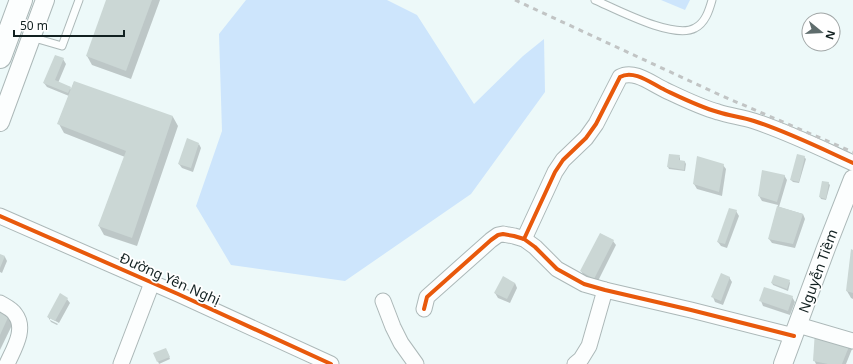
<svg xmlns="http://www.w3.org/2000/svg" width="853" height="364" font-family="'Noto Sans',sans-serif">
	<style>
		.water { fill: #cde5fc }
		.shadow { fill: #0003 }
		.building { fill: #cbd7d5 }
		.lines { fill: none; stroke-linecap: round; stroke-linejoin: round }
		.service-casing { stroke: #acb8b8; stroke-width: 9 }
		.minor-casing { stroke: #acb8b8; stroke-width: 17 }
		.tertiary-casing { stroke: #acb8b8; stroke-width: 20 }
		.trunk-casing { stroke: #acb8b8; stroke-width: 24 }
		.service { stroke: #fcfefe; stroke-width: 7 }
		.minor { stroke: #fcfefe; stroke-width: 15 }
		.tertiary { stroke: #fcfefe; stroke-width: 18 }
		.trunk { stroke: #fcfefe; stroke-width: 22 }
		.rail { stroke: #c1c4c4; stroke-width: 3; stroke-dasharray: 5 5; stroke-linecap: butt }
		.cycleway-casing { stroke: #fff; stroke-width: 6 }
		.cycleway { stroke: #e8590c; stroke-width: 4 }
		.labels { text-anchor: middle; stroke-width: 3.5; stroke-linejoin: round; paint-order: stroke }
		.street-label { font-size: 14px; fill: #122121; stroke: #fff }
	</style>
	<rect width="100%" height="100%" fill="#edf9f9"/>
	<!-- water -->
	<g class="water">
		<polygon points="246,0 387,0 417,15 474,104 523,56 544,39 545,92 471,194 345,281 231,265 196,206 222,131 219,34"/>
		<polygon points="661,0 690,0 685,10"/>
	</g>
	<!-- shadow -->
	<g class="shadow">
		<polygon points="107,0 160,0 131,79 92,65 87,56"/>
		<polygon points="63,59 66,64 58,83 70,87 71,90 74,82 173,117 178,126 137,246 104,235 99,226 125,157 64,133 59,124 69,96 47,87 44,83"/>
		<polygon points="199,144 201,148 193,172 182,168 179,164"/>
		<polygon points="679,156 680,158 680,161 685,162 686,164 685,171 669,169 668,167"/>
		<polygon points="804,157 806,159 799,183 793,182 791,180"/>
		<polygon points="723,165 726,169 722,196 697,189 694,184"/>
		<polygon points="784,175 787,180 779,207 803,214 805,219 795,248 772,243 769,239 778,205 762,201 759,196"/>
		<polygon points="828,183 830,185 826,200 821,199 820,197"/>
		<polygon points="736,211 739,216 727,248 721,246 718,242"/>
		<polygon points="613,241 616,245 597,283 584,276 581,271"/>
		<polygon points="853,251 853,299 851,298 847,291"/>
		<polygon points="0,255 5,257 7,261 2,273 0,272"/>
		<polygon points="729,277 732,282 723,305 715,302 713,297"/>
		<polygon points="789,281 790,283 788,291 773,285 772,283"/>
		<polygon points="515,283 517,288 510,303 498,298 495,293"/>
		<polygon points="792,297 795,302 790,315 763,306 761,301"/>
		<polygon points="67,299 70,303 59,323 50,318 50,320 58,324 57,325 51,322 48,317"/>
		<polygon points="0,307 15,319 0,350"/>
		<polygon points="849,344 852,349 846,364 816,364 814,360"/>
		<polygon points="167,351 170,359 159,364 155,354"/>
	</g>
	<!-- building -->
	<g class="building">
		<polygon points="106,0 152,0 126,71 86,56"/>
		<polygon points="55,55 64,58 55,80 71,87 68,93 43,83"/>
		<polygon points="74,81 173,116 132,238 98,226 126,151 57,124"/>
		<polygon points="187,138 199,143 191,168 178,164"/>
		<polygon points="669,154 680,155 679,160 685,161 684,170 667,167"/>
		<polygon points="797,154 805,156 799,182 790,180"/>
		<polygon points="697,156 724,164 719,192 693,184"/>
		<polygon points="762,170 785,175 777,202 758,196"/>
		<polygon points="822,181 829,182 826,199 819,197"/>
		<polygon points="777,206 803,214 793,244 768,239"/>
		<polygon points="729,208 737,210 725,244 717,242"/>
		<polygon points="600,233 614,240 594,279 580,271"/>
		<polygon points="851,249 853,250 853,293 846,291"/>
		<polygon points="0,254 5,256 0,268"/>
		<polygon points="721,273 730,277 721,301 711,297"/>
		<polygon points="774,275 790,280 787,289 771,283"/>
		<polygon points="503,276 515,283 507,299 494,293"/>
		<polygon points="764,287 793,296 788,311 759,301"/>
		<polygon points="60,293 68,298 55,321 47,317"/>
		<polygon points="0,306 11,311 0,335"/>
		<polygon points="815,331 850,344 842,364 828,364 813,361"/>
		<polygon points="166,348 170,357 157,362 153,353"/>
	</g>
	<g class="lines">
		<!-- service casing -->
		<g class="service-casing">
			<g id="service">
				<path d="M595,0C616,9 674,40 695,28C705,23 709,11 712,0"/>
				<polyline points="31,37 62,46 79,0"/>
			</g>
		</g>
		<!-- minor casing -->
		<g class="minor-casing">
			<g id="minor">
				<polyline points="0,216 178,294 331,364"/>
				<path d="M524,239L555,172L563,160L586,138L596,124L620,77C634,69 652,84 665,90C682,98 700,107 718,112C730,116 742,117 754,121C788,132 820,148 853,163"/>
				<polyline points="383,301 393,327 401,343 416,364"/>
				<path d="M0,303C5,306 12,309 15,314C27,329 13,350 7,364"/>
				<polyline points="424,309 427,297 491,240 498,235 503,234 514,236 524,239 535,247 557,269 584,284 605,290 691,310 794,336"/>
				<polyline points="798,325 853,341"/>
				<polyline points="121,364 152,283"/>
				<polyline points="575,364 581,359 589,346 605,290"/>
			</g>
		</g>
		<!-- tertiary casing -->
		<g class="tertiary-casing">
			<g id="tertiary">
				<polyline points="0,122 45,0"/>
				<polyline points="783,364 826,248 853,179"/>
			</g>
		</g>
		<!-- trunk casing -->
		<g class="trunk-casing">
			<polyline id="trunk" points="0,57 21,0"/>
		</g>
		<!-- service -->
		<use href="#service" class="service"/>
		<!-- minor -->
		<use href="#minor" class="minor"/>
		<!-- tertiary -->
		<use href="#tertiary" class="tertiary"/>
		<!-- trunk -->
		<use href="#trunk" class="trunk"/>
		<!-- rail -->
		<polyline class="rail" points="515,0 720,95 853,152"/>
		<!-- cycleway casing -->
		<g class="cycleway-casing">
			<g id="cycleway">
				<polyline points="0,216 178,294 331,364"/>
				<path d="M524,239L555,172L563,160L586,138L596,124L620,77C634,69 652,84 665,90C682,98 700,107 718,112C730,116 742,117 754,121C788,132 820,148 853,163"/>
				<polyline points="424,309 427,297 491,240 498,235 503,234 514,236 524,239 535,247 557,269 584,284 605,290 691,310 794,336"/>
			</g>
		</g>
		<!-- cycleway -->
		<use href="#cycleway" class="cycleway"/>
	</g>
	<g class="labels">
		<!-- street labels -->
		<g class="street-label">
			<text transform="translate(818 271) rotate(-70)" y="5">Nguyễn Tiềm</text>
			<text transform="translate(170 279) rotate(24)" y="5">Đường Yên Nghị</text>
		</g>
	</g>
	<!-- north arrow -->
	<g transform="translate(821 32) rotate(108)"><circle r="19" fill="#ffffff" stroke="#a0a6a6"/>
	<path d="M0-3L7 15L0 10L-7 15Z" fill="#5f6d6d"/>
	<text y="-6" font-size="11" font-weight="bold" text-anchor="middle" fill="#122121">N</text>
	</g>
	<!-- scale -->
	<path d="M14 30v6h110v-6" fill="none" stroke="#122121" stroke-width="2"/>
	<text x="20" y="30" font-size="12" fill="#122121" stroke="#ffffff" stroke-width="3" paint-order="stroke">50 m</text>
</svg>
